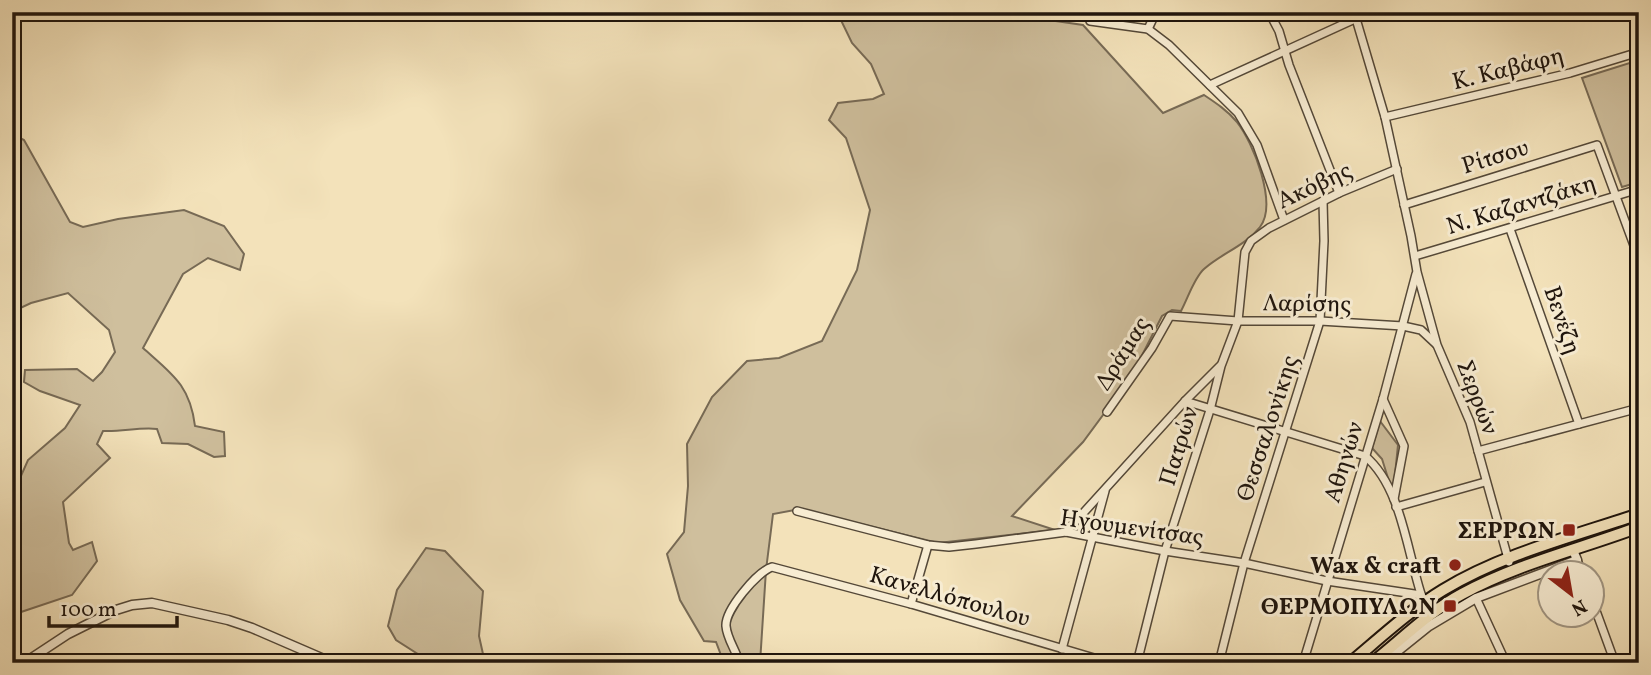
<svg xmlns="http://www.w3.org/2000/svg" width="1651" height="675" font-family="Vollkorn,serif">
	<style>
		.green { fill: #cfbf9d; stroke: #776a55; stroke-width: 2 }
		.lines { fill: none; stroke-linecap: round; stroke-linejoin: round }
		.minor-casing { stroke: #544838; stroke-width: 10 }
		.tertiary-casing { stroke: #544838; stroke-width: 11 }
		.primary-casing { stroke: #1f150d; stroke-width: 14 }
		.minor { stroke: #f7ecd2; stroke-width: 7 }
		.tertiary { stroke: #f7ecd2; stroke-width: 8 }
		.primary { stroke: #f3e2ba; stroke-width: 10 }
		.poi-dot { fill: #8f2418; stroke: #f7ecd2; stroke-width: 2.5 }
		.labels { text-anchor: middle; stroke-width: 6; stroke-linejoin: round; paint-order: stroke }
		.street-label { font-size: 24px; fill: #1f150d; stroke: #f7ecd2 }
		.poi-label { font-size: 24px; font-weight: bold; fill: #1f150d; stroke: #f7ecd2; text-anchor: end }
	</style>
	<rect width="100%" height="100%" fill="#f3e2ba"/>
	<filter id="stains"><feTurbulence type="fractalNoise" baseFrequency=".00286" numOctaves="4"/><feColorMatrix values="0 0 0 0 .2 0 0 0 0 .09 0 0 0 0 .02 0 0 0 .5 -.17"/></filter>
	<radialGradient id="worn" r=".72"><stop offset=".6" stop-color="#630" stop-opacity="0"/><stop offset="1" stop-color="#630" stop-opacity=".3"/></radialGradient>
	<!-- green -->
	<g class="green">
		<path d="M837,12H1013L1014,15L1083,25L1163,113L1204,95C1216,103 1228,111 1237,122C1253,142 1278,204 1260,227C1245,246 1222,253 1204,269C1194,278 1188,298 1181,311L1172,310L1162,316L1131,377L1083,442L1012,516L1055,530L938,543L800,509L773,514L766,570L760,663H724L716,642L704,641L680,600L667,554L684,532L688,486L687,444L712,397L747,361L779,358L822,341L857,270L870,210L846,138L829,120L838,103L873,99L884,94L871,64L852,43Z"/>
		<polygon points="1639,60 1639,182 1622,187 1582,78"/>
		<path d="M12,134L24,140L70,222L83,227L118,219L184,210L224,226L244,254L240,270L208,258L183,274L143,348C172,374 190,385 195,426L224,432L225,456L214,457L188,444L162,443L157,429C139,427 122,432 103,431L97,444L110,458L63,502L69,543L73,550L92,542L97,561L72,595L12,615V496L28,460L65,428L80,405L40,391L24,382L25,370L77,369L93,381L102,372L115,352L109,330L68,293L31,303L12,312Z"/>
		<polygon points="1380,421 1398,445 1393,494 1382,459 1372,448"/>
		<polygon points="426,548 445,551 483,591 479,636 485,663 432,663 396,640 388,626 397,590"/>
	</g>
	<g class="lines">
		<!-- minor casing -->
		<g class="minor-casing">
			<g id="minor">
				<polyline points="1088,12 1090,21 1148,29 1169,45 1238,113 1257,145 1284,220"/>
				<polyline points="1269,12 1279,31 1289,65 1339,193"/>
				<polyline points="1354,12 1385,117 1411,236 1417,272 1437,345 1470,422 1509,562"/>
				<polyline points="1148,29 1156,12"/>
				<polyline points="1210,85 1357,18 1374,12"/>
				<polyline points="1385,117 1570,73 1639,52"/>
				<polyline points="1404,205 1597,145 1639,259"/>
				<polyline points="1510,229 1579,424"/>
				<polyline points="1415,256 1639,189"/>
				<polyline points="1383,399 1404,446 1394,499"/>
				<path d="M1185,401L1365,456C1402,487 1407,553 1422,597"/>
				<polyline points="1107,412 1152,348 1170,316 1238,321 1320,321 1403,326 1421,330 1436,344"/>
				<polyline points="1478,451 1639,408"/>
				<polyline points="1396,507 1485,482"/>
				<polyline points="797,511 928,545 949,547 976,544 1066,532 1165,551 1244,563 1327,581 1421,595"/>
				<polyline points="1066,532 1185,401 1220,366"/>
				<polyline points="1577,560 1582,574"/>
				<polyline points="1476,598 1506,663"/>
				<polyline points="1592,600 1615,663"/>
				<polyline points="911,604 928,545"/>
				<polyline points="1062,649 1105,491"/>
				<path d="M734,663L739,662C736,650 727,639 726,626C725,610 757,572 772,567L911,604L1111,663"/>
				<polyline points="1137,663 1165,551 1210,410 1221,366 1238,321 1245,252 1251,241 1269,228 1339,193 1397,169"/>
				<polyline points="1219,663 1244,563 1320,321 1324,241 1323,201"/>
				<polyline points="1303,663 1383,399 1416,274"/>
			</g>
		</g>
		<!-- tertiary casing -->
		<g class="tertiary-casing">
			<g id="tertiary">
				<polyline points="24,663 68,634 116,610 132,605 152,603 228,620 252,628 333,663"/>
				<polyline points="1383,663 1429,626 1476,598 1577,560 1573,550"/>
			</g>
		</g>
		<!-- primary casing -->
		<g class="primary-casing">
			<g id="primary">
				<path d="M1350,663C1380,638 1410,610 1443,590C1502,554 1574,536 1639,514"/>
				<path d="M1372,663C1401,640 1430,611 1462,594C1517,564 1580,549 1639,527"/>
			</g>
		</g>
		<!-- minor -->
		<use href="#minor" class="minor"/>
		<!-- tertiary -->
		<use href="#tertiary" class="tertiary"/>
		<!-- primary -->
		<use href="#primary" class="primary"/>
	</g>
	<!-- markers -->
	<g class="poi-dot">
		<rect x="1562" y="523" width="14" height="14" rx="3.5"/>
		<circle cx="1455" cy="565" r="7"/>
		<rect x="1443" y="599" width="14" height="14" rx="3.5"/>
	</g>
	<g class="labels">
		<!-- street labels -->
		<g class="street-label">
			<text transform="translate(1508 68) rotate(-14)" y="8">Κ. Καβάφη</text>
			<text transform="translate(1495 156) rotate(-17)" y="8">Ρίτσου</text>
			<text transform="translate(1314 185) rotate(-25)" y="8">Ακόβης</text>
			<text transform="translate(1521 204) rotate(-17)" y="8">Ν. Καζαντζάκη</text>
			<text transform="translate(1307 303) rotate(1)" y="8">Λαρίσης</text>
			<text transform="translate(1563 320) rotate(71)" y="8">Βενέζη</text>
			<text transform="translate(1122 353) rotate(-58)" y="8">Δράμας</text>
			<text transform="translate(1478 397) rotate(69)" y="8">Σερρών</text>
			<text transform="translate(1267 428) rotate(-72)" y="8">Θεσσαλονίκης</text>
			<text transform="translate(1178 446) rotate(-73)" y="8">Πατρών</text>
			<text transform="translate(1343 462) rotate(-73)" y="8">Αθηνών</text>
			<text transform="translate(1132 527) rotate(8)" y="8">Ηγουμενίτσας</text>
			<text transform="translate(950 596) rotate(16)" y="8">Κανελλόπουλου</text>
		</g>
		<!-- poi labels -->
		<g class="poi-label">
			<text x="1555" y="538">ΣΕΡΡΩΝ</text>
			<text x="1441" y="573">Wax &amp; craft</text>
			<text x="1436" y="614">ΘΕΡΜΟΠΥΛΩΝ</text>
		</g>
	</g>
	<!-- margin -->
	<rect width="1651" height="675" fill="none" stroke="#f3e2ba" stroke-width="42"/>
	<rect x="14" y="14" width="1623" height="647" fill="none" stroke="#1f150d" stroke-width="3.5"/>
	<rect x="21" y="21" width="1609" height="633" fill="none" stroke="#1f150d" stroke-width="2"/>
	<!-- north arrow -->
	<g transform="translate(1571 594) rotate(149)"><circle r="33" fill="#f7ecd2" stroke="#a19683" stroke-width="2"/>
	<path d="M0-5L12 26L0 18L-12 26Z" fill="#8f2418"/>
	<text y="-10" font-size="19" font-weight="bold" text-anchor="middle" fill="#1f150d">N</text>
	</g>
	<!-- scale -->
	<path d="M49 616v10h128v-10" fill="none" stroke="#1f150d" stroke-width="3.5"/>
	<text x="60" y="616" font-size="21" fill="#1f150d" stroke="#f7ecd2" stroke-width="5" paint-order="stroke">100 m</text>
	<rect width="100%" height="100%" filter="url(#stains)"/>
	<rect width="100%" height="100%" fill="url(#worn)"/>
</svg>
